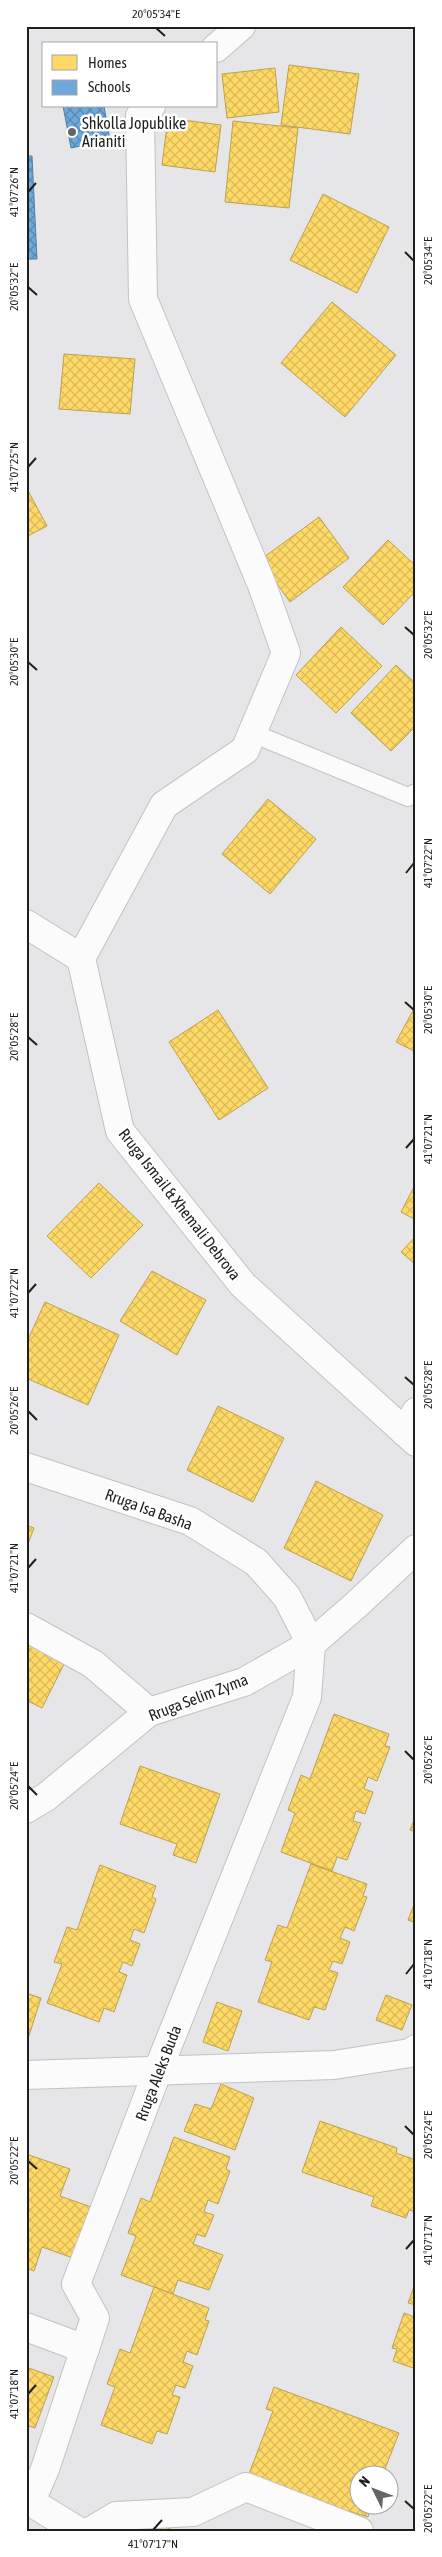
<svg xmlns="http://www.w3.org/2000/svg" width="442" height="2557" font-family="'Asap Condensed',sans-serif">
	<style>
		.homes { fill: url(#homes-cross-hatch); stroke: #bca151 }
		.schools { fill: url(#schools-cross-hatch); stroke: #577fa4 }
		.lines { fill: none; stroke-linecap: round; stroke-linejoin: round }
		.service-casing { stroke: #c2c2c3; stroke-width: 20 }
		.minor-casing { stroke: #c2c2c3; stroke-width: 30 }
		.service { stroke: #fbfbfc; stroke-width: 18 }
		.minor { stroke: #fbfbfc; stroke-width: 28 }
		.ticks { fill: none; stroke: #1f1f20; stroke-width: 2 }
		.poi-dot { fill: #656566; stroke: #fff; stroke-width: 2 }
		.labels { text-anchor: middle; stroke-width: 5; stroke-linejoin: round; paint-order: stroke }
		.poi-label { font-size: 16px; fill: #1f1f20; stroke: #fff; text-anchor: start }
		.street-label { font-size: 16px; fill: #1f1f20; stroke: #fff }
		.neatline { fill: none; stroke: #1f1f20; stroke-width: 2 }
		.ticks-label { font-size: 12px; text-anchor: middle; fill: #1f1f20 }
	</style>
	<defs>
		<pattern id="homes-cross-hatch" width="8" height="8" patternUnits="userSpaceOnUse" patternTransform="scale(1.25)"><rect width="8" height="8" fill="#ffd966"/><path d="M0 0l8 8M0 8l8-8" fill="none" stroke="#daba58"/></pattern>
		<pattern id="schools-cross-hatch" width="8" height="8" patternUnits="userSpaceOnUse" patternTransform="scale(1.25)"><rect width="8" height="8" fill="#6fa8dc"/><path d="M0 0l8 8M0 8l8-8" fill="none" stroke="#5b88b2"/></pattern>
	</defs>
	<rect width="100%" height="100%" fill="#e6e6e8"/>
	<!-- homes -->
	<g class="homes">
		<polygon points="289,65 359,74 350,134 281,125"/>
		<polygon points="275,68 279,112 227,118 222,74"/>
		<polygon points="168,118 221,125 215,172 162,165"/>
		<polygon points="233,121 298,128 289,208 225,202"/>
		<polygon points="323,194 389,227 357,293 290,260"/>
		<polygon points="332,302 396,355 345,417 281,363"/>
		<polygon points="64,354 135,359 130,414 59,409"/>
		<polygon points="26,487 47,526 26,537"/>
		<polygon points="319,517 349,558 290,602 260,560"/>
		<polygon points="388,540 416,566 416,591 383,625 343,587"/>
		<polygon points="341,627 382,666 336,713 296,675"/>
		<polygon points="396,665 416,684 416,726 391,751 351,713"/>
		<polygon points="268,799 316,839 270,894 222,854"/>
		<polygon points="416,1005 416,1052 396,1042"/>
		<polygon points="218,1010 268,1088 219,1120 169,1042"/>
		<polygon points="99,1183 143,1225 91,1278 47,1236"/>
		<polygon points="416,1183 416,1220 401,1212"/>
		<polygon points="416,1236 416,1265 401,1252"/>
		<polygon points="152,1271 206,1300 177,1355 120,1321"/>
		<polygon points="45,1302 119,1335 88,1405 26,1378 26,1344"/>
		<polygon points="218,1406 284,1438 253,1502 187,1470"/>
		<polygon points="316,1481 383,1515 351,1581 284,1548"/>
		<polygon points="26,1525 34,1528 26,1549"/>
		<polygon points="26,1636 68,1656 42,1708 26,1700"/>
		<polygon points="334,1714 389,1734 385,1746 390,1747 377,1781 368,1777 364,1789 373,1792 365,1814 356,1811 353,1821 361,1823 347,1860 337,1857 332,1871 281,1852 295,1813 288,1810 301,1775 310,1779"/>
		<polygon points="140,1766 220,1794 196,1863 173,1855 177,1844 120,1824"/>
		<polygon points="416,1815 416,1832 410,1830"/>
		<polygon points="311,1864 367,1884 363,1896 367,1897 354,1931 345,1927 340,1938 350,1942 342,1964 333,1961 329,1970 338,1973 325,2010 314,2007 309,2020 258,2002 272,1962 265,1960 278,1925 287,1928"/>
		<polygon points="100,1865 156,1886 152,1897 156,1899 144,1933 134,1929 130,1940 140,1944 132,1966 123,1962 119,1972 127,1975 114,2012 104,2008 99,2022 47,2003 62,1964 54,1962 67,1927 77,1930"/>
		<polygon points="416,1899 416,1923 408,1920"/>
		<polygon points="26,1993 41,1998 26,2045"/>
		<polygon points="386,1995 412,2005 402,2030 376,2020"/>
		<polygon points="217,2002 242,2011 228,2051 203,2042"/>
		<polygon points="221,2084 254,2098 235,2150 184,2131 195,2104 211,2109"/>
		<polygon points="320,2121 397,2148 396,2153 416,2160 416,2212 409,2210 406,2218 371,2206 374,2197 302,2172"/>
		<polygon points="174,2137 230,2157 226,2169 230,2171 218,2204 208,2200 204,2212 214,2215 205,2237 197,2234 193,2244 223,2255 209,2290 178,2280 173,2294 121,2275 136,2236 128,2233 141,2198 150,2202"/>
		<polygon points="26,2154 70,2169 60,2196 91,2207 73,2258 42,2247 34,2271 26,2268"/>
		<polygon points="416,2281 416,2305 408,2303"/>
		<polygon points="154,2287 209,2308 205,2320 209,2321 197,2355 187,2351 183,2362 193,2366 185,2388 176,2385 172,2395 180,2397 167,2434 157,2431 152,2444 101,2425 115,2387 107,2384 120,2349 130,2353"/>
		<polygon points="404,2313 414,2317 416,2313 416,2369 393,2361 397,2349 392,2348"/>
		<polygon points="26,2367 54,2377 35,2428 26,2425"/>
		<polygon points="274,2387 399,2433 383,2474 360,2474 360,2504 372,2504 368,2517 348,2511 346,2516 247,2479 273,2411 266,2409"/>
		<polygon points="160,2525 176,2531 158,2531"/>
	</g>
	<!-- schools -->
	<g class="schools">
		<polygon points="63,106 104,106 110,140 71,148"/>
		<polygon points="26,156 32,156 37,259 26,259"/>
	</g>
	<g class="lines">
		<!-- service casing -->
		<g class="service-casing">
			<polyline id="service" points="252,733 408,797 416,793"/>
		</g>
		<!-- minor casing -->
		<g class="minor-casing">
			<g id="minor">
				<polyline points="216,48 241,26"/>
				<polyline points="26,924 81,958 120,1131 243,1285 416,1442"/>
				<polyline points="81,958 164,805 245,750 286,653 262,585 143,299 140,116 151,106"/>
				<polyline points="405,1432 416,1412"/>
				<polyline points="26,1467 190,1521 256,1562 287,1597 311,1644 307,1697 158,2070 76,2284 95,2318 45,2469 31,2501"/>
				<polyline points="26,1627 93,1664 149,1712"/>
				<polyline points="26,1809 46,1797 149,1712 244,1682 311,1644 356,1605 416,1549"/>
				<polyline points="26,2075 334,2065 410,2053 416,2049"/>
				<polyline points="26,2327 85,2349"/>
				<polyline points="26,2499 78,2531"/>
				<polyline points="91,2531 116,2516 193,2512 246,2487 359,2531"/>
			</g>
		</g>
		<!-- service -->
		<use href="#service" class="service"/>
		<!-- minor -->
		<use href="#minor" class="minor"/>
	</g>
	<!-- ticks -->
	<path class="ticks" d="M156,28L165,36M28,192L36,183M405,252L414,261M28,287L37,295M28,467L36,458M405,627L414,635M28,662L37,670M406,873L414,863M405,1002L414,1010M28,1037L37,1045M406,1148L414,1139M28,1293L36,1284M405,1377L414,1385M28,1411L37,1420M28,1568L36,1559M405,1751L414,1760M28,1786L37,1795M406,1974L414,1964M405,2126L414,2135M28,2161L37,2169M406,2249L414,2240M28,2394L36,2385M405,2501L414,2509M153,2530L162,2520"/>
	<!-- markers -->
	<circle class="poi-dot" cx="72" cy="132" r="5"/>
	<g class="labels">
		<!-- poi labels -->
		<g class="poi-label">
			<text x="82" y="129">Shkolla Jopublike<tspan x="82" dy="18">Arianiti</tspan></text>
		</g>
		<!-- street labels -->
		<g class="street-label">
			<text transform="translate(180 1204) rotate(52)" y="6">Rruga Ismail &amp; Xhemali Debrova</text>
			<text transform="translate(149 1509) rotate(20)" y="6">Rruga Isa Basha</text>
			<text transform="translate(198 1697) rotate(-21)" y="6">Rruga Selim Zyma</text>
			<text transform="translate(158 2073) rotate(-69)" y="6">Rruga Aleks Buda</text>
		</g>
	</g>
	<!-- border -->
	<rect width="442" height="2557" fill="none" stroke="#ffffff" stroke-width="55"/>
	<!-- legend -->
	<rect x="42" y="42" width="175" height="65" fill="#ffffff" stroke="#a5a5a6"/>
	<rect x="52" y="55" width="25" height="15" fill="#ffd966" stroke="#a5a5a6"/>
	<text x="88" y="68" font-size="15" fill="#1f1f20">Homes</text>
	<rect x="52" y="80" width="25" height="15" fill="#6fa8dc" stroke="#a5a5a6"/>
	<text x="88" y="92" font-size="15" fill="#1f1f20">Schools</text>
	<!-- north arrow -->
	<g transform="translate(374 2490) rotate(312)"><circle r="24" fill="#ffffff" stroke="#a5a5a6"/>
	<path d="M0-4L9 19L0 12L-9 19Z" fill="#656566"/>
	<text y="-8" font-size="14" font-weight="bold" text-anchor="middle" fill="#1f1f20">N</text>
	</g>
	<rect x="28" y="28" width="386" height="2502" class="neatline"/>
	<g class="ticks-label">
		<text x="156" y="18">20°05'34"E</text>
		<text transform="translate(14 192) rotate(-90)" y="4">41°07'26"N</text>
		<text transform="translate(428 261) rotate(-90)" y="4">20°05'34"E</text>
		<text transform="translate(14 287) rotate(-90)" y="4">20°05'32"E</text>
		<text transform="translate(14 467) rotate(-90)" y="4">41°07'25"N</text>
		<text transform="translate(428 635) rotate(-90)" y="4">20°05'32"E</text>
		<text transform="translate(14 662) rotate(-90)" y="4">20°05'30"E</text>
		<text transform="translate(428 863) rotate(-90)" y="4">41°07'22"N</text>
		<text transform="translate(428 1010) rotate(-90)" y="4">20°05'30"E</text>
		<text transform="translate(14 1037) rotate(-90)" y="4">20°05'28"E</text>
		<text transform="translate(428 1139) rotate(-90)" y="4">41°07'21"N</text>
		<text transform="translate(14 1293) rotate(-90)" y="4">41°07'22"N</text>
		<text transform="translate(428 1385) rotate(-90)" y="4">20°05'28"E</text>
		<text transform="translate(14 1411) rotate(-90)" y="4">20°05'26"E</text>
		<text transform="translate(14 1568) rotate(-90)" y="4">41°07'21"N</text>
		<text transform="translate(428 1760) rotate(-90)" y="4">20°05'26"E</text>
		<text transform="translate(14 1786) rotate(-90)" y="4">20°05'24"E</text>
		<text transform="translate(428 1964) rotate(-90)" y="4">41°07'18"N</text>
		<text transform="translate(428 2135) rotate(-90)" y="4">20°05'24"E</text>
		<text transform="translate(14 2161) rotate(-90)" y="4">20°05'22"E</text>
		<text transform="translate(428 2240) rotate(-90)" y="4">41°07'17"N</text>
		<text transform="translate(14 2394) rotate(-90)" y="4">41°07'18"N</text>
		<text transform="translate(428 2509) rotate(-90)" y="4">20°05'22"E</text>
		<text x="153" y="2548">41°07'17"N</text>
	</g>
</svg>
